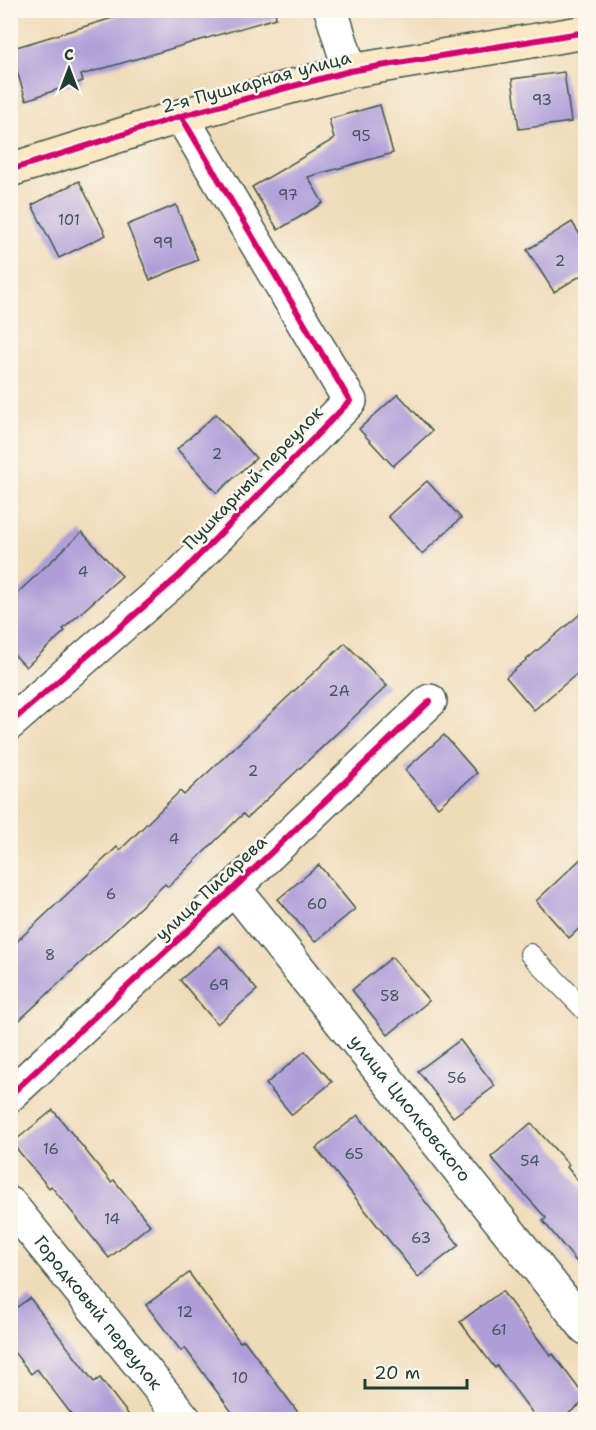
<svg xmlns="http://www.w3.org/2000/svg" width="596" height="1430" font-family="'Shantell Sans',sans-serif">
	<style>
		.building { fill: #ae9ed8 }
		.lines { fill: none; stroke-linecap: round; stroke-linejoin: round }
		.lane-casing { stroke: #3e5548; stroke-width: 22 }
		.street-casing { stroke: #3e5548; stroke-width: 36 }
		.secondary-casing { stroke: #3e5548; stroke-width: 36 }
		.lane { stroke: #fff; stroke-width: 20 }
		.street { stroke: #fff; stroke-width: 33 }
		.secondary { stroke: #fae7c3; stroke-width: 33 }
		.cycleway-casing { stroke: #fbf7ec; stroke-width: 10 }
		.cycleway { stroke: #d6006c; stroke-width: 6 }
		.labels { text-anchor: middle; stroke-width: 5; stroke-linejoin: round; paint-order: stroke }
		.number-label { font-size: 15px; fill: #43555d }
		.street-label { font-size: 18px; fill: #1f3d34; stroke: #fbf7ec }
	</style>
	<rect width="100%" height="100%" fill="#fbf7ec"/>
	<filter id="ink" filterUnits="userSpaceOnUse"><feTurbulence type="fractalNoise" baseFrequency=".0167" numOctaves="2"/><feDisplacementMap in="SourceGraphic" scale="12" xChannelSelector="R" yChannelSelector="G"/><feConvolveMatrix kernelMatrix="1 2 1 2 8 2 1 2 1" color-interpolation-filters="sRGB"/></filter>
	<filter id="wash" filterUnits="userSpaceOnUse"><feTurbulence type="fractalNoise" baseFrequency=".008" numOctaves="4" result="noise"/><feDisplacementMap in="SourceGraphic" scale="24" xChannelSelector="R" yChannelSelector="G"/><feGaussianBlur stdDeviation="1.35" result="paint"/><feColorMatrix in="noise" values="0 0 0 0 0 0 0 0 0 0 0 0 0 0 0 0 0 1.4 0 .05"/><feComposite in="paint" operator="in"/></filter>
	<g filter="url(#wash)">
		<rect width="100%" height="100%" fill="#f0dbb9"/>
		<g id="blocks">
			<!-- building -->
			<g class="building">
				<polygon points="139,10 275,10 276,18 81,75 83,81 26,100 10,49"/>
				<polygon points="564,72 571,122 519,129 512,79"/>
				<polygon points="380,105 393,153 308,177 323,203 278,230 252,187 334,139 329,119"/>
				<polygon points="79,181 106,235 59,258 32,205"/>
				<polygon points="176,205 198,260 150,280 127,225"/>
				<polygon points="572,222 585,243 585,273 554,292 527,250"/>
				<polygon points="398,394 432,431 393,466 359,429"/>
				<polygon points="216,414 256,458 217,493 177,449"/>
				<polygon points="427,481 461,518 422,554 388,516"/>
				<polygon points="82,532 122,576 63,629 65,631 26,667 10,650 10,600"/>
				<polygon points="585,610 585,667 534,710 506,677"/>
				<polygon points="345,643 387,686 247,818 243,814 168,887 165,884 10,1029 10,948 117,847 120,850 180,791 184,795"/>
				<polygon points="444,735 477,773 438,807 405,770"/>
				<polygon points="585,855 585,923 569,938 536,901"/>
				<polygon points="319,865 355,909 315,942 278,899"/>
				<polygon points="220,946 257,990 217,1024 180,980"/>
				<polygon points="392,957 429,1001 388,1035 352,990"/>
				<polygon points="460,1040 495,1086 453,1117 418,1071"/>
				<polygon points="305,1051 332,1082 292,1115 266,1084"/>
				<polygon points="53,1110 111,1182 114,1180 150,1225 109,1258 51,1186 49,1188 12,1143"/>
				<polygon points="358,1115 459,1245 418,1277 316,1148"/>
				<polygon points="531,1123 569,1165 567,1167 585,1190 585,1272 543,1221 546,1218 491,1157"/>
				<polygon points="189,1273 240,1342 244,1340 303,1419 237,1419 185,1348 181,1351 146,1305"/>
				<polygon points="502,1291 551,1356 553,1354 585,1397 585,1401 561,1419 537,1419 497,1366 495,1368 460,1322"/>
				<polygon points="30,1298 94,1382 100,1378 132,1419 75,1419 37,1369 31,1374 10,1347 10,1312"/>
			</g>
		</g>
	</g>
	<g filter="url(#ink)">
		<use href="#blocks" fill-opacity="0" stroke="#3e5548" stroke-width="1.5"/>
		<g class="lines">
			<!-- lane casing -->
			<g class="lane-casing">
				<polyline id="lane" points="530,954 586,1011"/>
			</g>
			<!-- street casing -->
			<g class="street-casing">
				<g id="street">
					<polyline points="331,10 350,71"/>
					<polyline points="10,723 179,576 350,401 181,116"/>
					<path id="s1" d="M234,888L586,1328"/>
					<polyline points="10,1095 234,888 430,701"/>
					<path id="s2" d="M10,1204L185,1420"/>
				</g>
			</g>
			<!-- secondary casing -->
			<g class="secondary-casing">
				<polyline id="secondary" points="10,170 181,116 350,71 586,32"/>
			</g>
			<!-- lane -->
			<use href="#lane" class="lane"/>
			<!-- street -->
			<use href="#street" class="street"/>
			<!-- secondary -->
			<use href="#secondary" class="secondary"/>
			<!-- cycleway casing -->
			<g class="cycleway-casing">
				<g id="cycleway">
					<polyline points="10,170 181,116 350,71 586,32"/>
					<polyline points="10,723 179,576 350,401 181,116"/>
					<polyline points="10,1095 234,888 430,701"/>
				</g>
			</g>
			<!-- cycleway -->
			<use href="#cycleway" class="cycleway"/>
		</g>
	</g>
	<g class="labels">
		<!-- number labels -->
		<g class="number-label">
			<text x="542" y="105">93</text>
			<text x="361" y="141">95</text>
			<text x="288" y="200">97</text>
			<text x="69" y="225">101</text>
			<text x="163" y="248">99</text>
			<text x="560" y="266">2</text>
			<text x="217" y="459">2</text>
			<text x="83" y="577">4</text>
			<text x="339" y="696">2А</text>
			<text x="253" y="776">2</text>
			<text x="174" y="844">4</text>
			<text x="111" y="899">6</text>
			<text x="317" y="909">60</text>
			<text x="50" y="960">8</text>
			<text x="219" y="990">69</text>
			<text x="390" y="1001">58</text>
			<text x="457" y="1083">56</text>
			<text x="51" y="1154">16</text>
			<text x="354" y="1159">65</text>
			<text x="530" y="1166">54</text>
			<text x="112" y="1224">14</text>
			<text x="421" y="1243">63</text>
			<text x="185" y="1317">12</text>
			<text x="499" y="1335">61</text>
			<text x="240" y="1383">10</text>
		</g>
		<!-- street labels -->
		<g class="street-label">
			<text transform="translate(256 82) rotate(-15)" y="6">2-я Пушкарная улица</text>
			<text transform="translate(253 478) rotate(-46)" y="6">Пушкарный переулок</text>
			<text transform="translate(211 888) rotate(-43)" y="6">улица Писарева</text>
			<text dy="6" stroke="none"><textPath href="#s1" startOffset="282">улица Циолковского</textPath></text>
			<text dy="6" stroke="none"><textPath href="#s2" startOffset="140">Городковый переулок</textPath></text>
		</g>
	</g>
	<!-- margin -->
	<rect width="596" height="1430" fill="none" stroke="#fbf7ec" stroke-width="36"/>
	<!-- north arrow -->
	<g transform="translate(69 69)" stroke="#fbf7ec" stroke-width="4.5" paint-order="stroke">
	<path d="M0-4.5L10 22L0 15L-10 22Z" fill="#1f3d34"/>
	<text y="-9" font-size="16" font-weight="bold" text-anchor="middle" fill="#1f3d34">С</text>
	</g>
	<!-- scale -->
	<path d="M365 1379v9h102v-9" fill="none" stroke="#1f3d34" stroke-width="3"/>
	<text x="374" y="1379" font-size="18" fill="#1f3d34" stroke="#fbf7ec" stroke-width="4.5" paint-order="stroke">20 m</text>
</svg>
